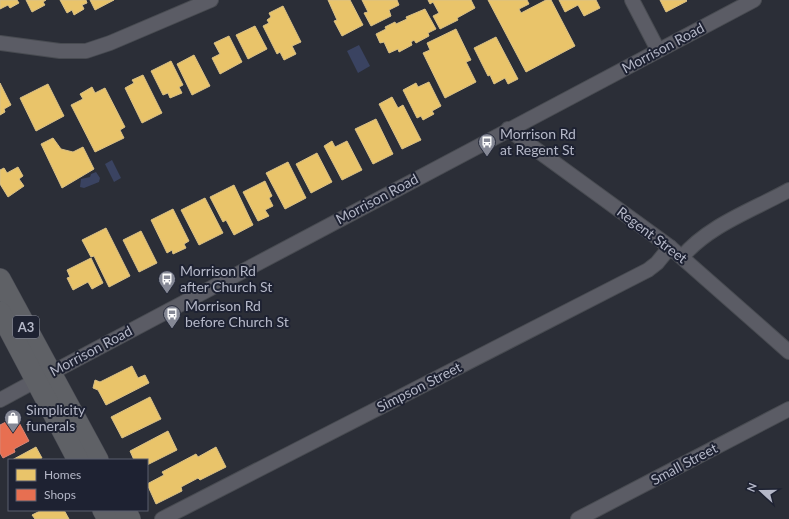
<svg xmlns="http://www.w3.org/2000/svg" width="789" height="519" font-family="Lato,sans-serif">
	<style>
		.water { fill: #3a4361 }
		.homes { fill: #e9c46a; stroke: #d9c086 }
		.shops { fill: #e76f51; stroke: #d88575 }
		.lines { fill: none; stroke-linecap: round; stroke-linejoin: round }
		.minor-casing { stroke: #484b51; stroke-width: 16 }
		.highway-casing { stroke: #484a53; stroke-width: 22 }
		.minor { stroke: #5b5c65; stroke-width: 14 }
		.highway { stroke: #5f6166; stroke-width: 21 }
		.labels { text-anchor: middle; stroke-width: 4; stroke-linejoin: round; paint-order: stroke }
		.shield { fill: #1e2232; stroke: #888b9b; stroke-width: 1 }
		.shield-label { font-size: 13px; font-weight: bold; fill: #b5b8c8 }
		.street-label { font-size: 14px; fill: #b5b8c8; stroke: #1e2232 }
		.poi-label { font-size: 14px; fill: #b5b8c8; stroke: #1e2232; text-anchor: start }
	</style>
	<rect width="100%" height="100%" fill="#2b2e37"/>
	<!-- water -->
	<g class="water">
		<polygon points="359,45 370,66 358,73 347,51"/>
		<polygon points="112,160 121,178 114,182 105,164"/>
		<polygon points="96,172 100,178 99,182 84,188 80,187 81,179 90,177 91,174"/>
	</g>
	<!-- homes -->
	<g class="homes">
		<polygon points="0,0 17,0 19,3 10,8 8,5 0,9"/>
		<polygon points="26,0 46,0 43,2 45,5 32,12"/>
		<polygon points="60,0 86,0 87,3 82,5 84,9 74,15 72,10 67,13"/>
		<polygon points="90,0 114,0 95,10"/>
		<polygon points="328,0 350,0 363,25 342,36 334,21 337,20"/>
		<polygon points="362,0 397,0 399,5 389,10 391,16 371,26 364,13 368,12"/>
		<polygon points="428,0 471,0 475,8 457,18 458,20 440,29 433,16 439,13 433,2 430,4"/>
		<polygon points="488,0 527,0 529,4 519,9 521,13 546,0 551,0 575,46 526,72"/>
		<polygon points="559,0 596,0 600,8 584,16 578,5 565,12"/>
		<polygon points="660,0 686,0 687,1 666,12"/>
		<polygon points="283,6 301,42 292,46 296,54 284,60 280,52 277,54 263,26 269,23 267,20 271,17 269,13"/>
		<polygon points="425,9 436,29 428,33 429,36 416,43 414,40 411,42 412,45 399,52 398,49 389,53 384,42 380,43 376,34 386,29 385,27 395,22 396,24 407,19 406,17"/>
		<polygon points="255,26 267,49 248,59 236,35"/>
		<polygon points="456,29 471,60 466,62 476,82 445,98 423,53 430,50 427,43"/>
		<polygon points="229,36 242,62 220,74 212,58 220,54 214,43"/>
		<polygon points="496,37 518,79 508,84 505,78 494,84 490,75 488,76 474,48"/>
		<polygon points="194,55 210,86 192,95 177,64"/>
		<polygon points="171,61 183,85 179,87 182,93 170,98 168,93 163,95 151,71"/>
		<polygon points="143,75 162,113 142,123 125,88 134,83 132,80"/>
		<polygon points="429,82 441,106 432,111 434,114 423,120 421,116 417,118 403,90 416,83 418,87"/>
		<polygon points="0,83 11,105 4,109 5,112 0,115"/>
		<polygon points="48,84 64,116 36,131 20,98"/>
		<polygon points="92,87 95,93 105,88 125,127 120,130 124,138 95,152 71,105 83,99 80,94"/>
		<polygon points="392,97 398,108 403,105 421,140 402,149 379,104"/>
		<polygon points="376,119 393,154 373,164 355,129"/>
		<polygon points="53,138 61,149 73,152 83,147 94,169 62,188 41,144"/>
		<polygon points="332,141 335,147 347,141 362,170 342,180 324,146"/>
		<polygon points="317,153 332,182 311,193 296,164"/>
		<polygon points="288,162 306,198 285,209 266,173"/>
		<polygon points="18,167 23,176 19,179 24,186 8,197 0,184 0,170 4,168 7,173"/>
		<polygon points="265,181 272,196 269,198 273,206 265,210 269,216 258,221 243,192"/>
		<polygon points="234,185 253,225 234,235 226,220 223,222 210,197"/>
		<polygon points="205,198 223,233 199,245 181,210"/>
		<polygon points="173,209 189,241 184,244 186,248 173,254 172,250 167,253 151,220"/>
		<polygon points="106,228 130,276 109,287 94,256 91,257 82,240"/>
		<polygon points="141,231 157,263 139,272 123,240"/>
		<polygon points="91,258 103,283 92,289 88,282 73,290 67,278 70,277 67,270"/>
		<polygon points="132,366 138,378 145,375 149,383 106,405 98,390 93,388 95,380 100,382"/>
		<polygon points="150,397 161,419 122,438 111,417"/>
		<polygon points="168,431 177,450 147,465 147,460 134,460 130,451"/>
		<polygon points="36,447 42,458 37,460 12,460"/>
		<polygon points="216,447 226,467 200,480 198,478 181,487 182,491 156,504 147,484 164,475 162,472 196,454 198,457"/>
		<polygon points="42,510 64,510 69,519 35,519 32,515"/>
	</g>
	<!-- shops -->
	<polygon class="shops" points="16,417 29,441 14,449 15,452 3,458 0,453 0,425"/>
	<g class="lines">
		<!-- minor casing -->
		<g class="minor-casing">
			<g id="minor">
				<polyline points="632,0 658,50"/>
				<polyline points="0,43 60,51 86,51 110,43 211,0"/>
				<polyline points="508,129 670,247 789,352"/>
				<path d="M682,257C709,225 753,210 789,190"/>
				<polyline points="51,373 754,0"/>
				<polyline points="0,400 37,380"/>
				<polyline points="162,519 648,270 657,263 670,247"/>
				<polyline points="578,519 789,409"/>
			</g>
		</g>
		<!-- highway casing -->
		<g class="highway-casing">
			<g id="highway">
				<polyline points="0,279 98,460"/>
				<polyline points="0,312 78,460"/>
				<polyline points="103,510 108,519"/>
				<polyline points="125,510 130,519"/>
			</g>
		</g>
		<!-- minor -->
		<use href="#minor" class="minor"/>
		<!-- highway -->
		<use href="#highway" class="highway"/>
	</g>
	<!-- icons -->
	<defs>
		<g id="bus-pin" transform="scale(0.9)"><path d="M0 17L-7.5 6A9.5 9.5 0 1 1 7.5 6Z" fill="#858895" stroke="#1e2232"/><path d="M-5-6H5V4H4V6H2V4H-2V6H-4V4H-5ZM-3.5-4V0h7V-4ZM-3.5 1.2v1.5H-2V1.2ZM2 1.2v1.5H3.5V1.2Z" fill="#fff"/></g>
		<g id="shop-pin" transform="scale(0.9)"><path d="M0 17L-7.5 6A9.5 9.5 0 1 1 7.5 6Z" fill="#858895" stroke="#1e2232"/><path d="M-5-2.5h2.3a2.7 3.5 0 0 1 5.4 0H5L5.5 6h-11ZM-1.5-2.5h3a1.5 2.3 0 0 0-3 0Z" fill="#fff"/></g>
	</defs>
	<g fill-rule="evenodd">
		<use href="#bus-pin" x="487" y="142"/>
		<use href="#bus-pin" x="167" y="279"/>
		<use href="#bus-pin" x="172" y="314"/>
		<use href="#shop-pin" x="13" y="418"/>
	</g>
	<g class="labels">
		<!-- shield labels -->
		<rect class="shield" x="13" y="316" width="26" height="22" rx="3"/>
		<g class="shield-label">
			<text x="26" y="332">A3</text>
		</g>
		<!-- street labels -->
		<g class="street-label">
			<text transform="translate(663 48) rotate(-28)" y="5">Morrison Road</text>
			<text transform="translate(377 199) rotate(-28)" y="5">Morrison Road</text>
			<text transform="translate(652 235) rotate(37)" y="5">Regent Street</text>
			<text transform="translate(91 351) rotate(-28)" y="5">Morrison Road</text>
			<text transform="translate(419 387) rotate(-27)" y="5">Simpson Street</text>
			<text transform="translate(684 464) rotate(-28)" y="5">Small Street</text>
		</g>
		<!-- poi labels -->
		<g class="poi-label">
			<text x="500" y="139">Morrison Rd<tspan x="500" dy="16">at Regent St</tspan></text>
			<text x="180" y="276">Morrison Rd<tspan x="180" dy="16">after Church St</tspan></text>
			<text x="185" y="311">Morrison Rd<tspan x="185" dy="16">before Church St</tspan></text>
			<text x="26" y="415">Simplicity<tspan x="26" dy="16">funerals</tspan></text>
		</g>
	</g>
	<!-- legend -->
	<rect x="8" y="459" width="140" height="52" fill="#1e2232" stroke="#5a5e6e"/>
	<rect x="16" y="469" width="20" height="12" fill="#e9c46a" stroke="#5a5e6e"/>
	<text x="44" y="479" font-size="12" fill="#b5b8c8">Homes</text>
	<rect x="16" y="489" width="20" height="12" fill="#e76f51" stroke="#5a5e6e"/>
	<text x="44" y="499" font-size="12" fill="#b5b8c8">Shops</text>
	<!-- north arrow -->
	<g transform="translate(761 491) rotate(291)" stroke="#1e2232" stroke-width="3" paint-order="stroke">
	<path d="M0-3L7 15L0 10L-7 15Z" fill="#b5b8c8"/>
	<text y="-6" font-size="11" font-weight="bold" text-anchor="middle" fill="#b5b8c8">N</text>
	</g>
</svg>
